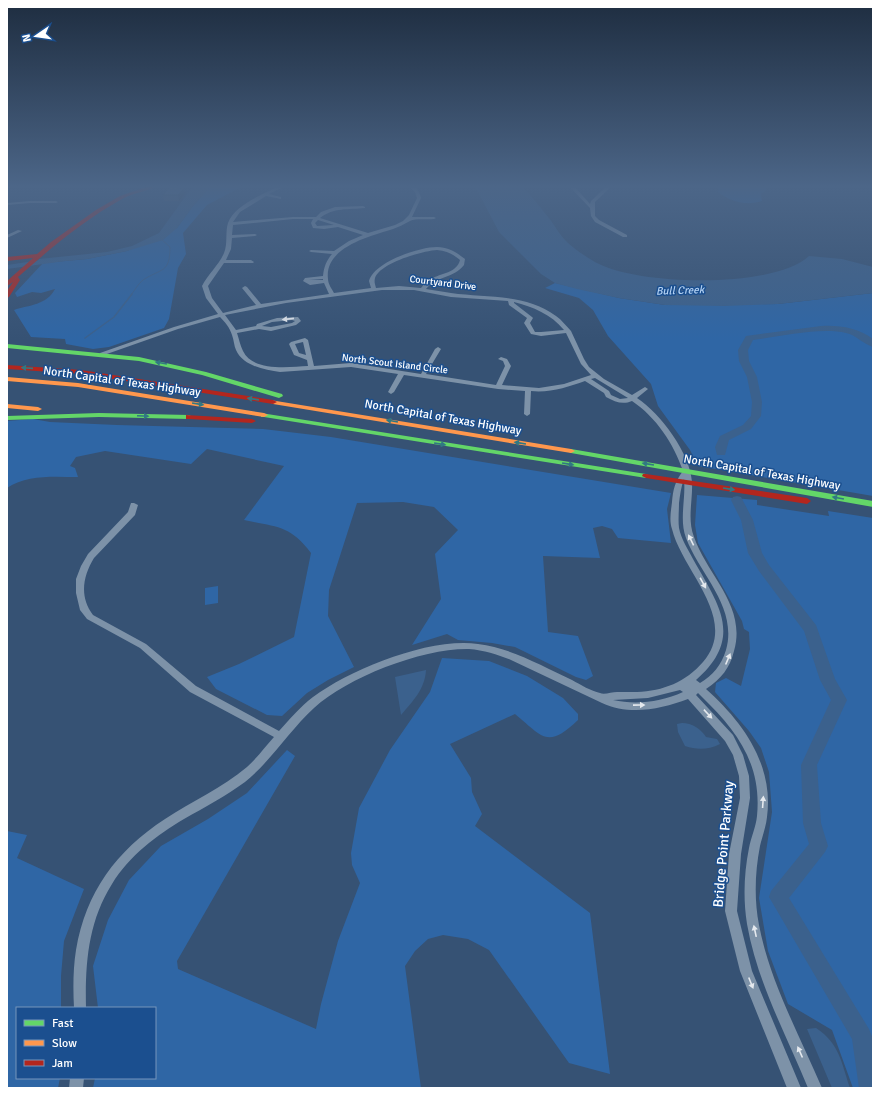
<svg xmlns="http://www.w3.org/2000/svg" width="880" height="1095" font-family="Signika,sans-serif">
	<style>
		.green { fill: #2f66a5 }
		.water { fill: #3b618d }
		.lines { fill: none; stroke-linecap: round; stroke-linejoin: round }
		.stream-far1 { stroke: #3b618d; stroke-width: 1 }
		.stream { stroke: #3b618d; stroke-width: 1.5 }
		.river { fill: #3b618d; fill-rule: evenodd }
		.street { fill: #7d92a8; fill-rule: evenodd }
		.fast { fill: #63d668; fill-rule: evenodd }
		.slow { fill: #ff974d; fill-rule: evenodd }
		.jam { fill: #b3261e; fill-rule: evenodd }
		.wall { fill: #475a72 }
		.shaded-wall { fill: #394a5c }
		.building { fill: #526984; stroke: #394a5c }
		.oneway { fill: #e5e9ee }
		.oneway2 { fill: #317883 }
		.labels { text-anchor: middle; stroke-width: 3; stroke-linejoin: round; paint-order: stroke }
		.far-street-label { font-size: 10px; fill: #fff; stroke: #1b4f8f }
		.far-water-label { font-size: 11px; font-style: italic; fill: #b5d3f5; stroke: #1b4f8f }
		.street-label { font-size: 12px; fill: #fff; stroke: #1b4f8f }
		.near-street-label { font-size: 14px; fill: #fff; stroke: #1b4f8f }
	</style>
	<rect width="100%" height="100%" fill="#365274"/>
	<!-- green -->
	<g class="green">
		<path d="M211,186H243L207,205L183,233L186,254L178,268L169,319L164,328L109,347L93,349L66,344L65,339L31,337L14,310C29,305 47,305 55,289L41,293L32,292L17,297L15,293L43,263L87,259L127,251L177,228L193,206Z"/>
		<path d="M719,186H762L767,189L761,194L762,201C747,206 731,202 718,192Z"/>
		<polygon points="555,283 619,298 665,305 778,304 873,293 873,496 698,466 690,450 658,406 651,384 608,336 593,310 579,298 545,288"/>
		<path d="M33,419L50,422L117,425L263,429L331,437L671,493L667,509L671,543L618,538L612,529L602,526L593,528L600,558L543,556L548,632L578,636L593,676L586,680L576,677L515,647L492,643L458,640L447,634L412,645L441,599L435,554L458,530L434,507L403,502L357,503L329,590L328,616L354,667L328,680L307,693L282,716L267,715L216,689L207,677L239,664L294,637L311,553C290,525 276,527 244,520L284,466L207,449L191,464L105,451L76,457L70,466L75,468L78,477C55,477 27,474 7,488V421Z"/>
		<polygon points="697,495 757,500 757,505 829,516 828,511 873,518 873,1088 853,1088 832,1030 788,1004 768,951 759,898 772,812 769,772 761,748 749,731 715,692 716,683 726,678 741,686 750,649 749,632 744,629 742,621 698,543 695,525"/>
		<polygon points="218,586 218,603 205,605 205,588"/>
		<path d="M442,658L489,661L527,676L563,698L578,714V720C547,750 542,736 515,714L450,744L471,778L472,792L482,814L475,826L590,913L610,1074L569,1063L489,950L468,939L443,935L428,939L415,951L405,966L421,1088H93L95,1078H155V1008H98L93,966L108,920L129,880L161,846L208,819L247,793L287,750L295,756L177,961L178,969L316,1029L321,1004L338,941L360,883L352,865L351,853L359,808L390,750L430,692Z"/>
		<polygon points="7,831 27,835 17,858 84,889 64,941 61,976 61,1008 17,1008 17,1078 60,1078 58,1088 7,1088"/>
	</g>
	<!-- water -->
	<g class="water">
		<polygon points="193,186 211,186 193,206 177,228 163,240 127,251 87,259 35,264 39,259 107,252 132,246 159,233"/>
		<path d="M472,186H522C531,196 540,206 548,217C554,224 559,234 566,241C573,248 590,260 599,264C640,285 774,289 809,256L842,259L873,267V293L778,304L724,306L665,305L619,298L577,289L555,283L541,274L499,232L478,192Z"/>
		<path d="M426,670C425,689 413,701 401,715L395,677Z"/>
		<path d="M682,723C692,723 701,729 706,737L717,739L720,744C708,750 697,750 685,746L678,732L677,724Z"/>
		<path d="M816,1028C840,1044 841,1062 850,1088H832L807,1029Z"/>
	</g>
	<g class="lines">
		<!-- stream-far1 -->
		<path class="stream-far1" d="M131,295C135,290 138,284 143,280C161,268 170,274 170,247L161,239"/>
		<!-- stream -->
		<polyline class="stream" points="85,338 114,317 132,294"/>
		<!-- river -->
		<g class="river">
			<polygon points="55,258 58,258 58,262 7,269 7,265"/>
			<path d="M821,326C840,325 858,328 873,339V347C863,344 856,335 846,333C820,327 779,337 753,340L748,350L749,361L757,377L762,402L761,416L751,429L729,440L725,455H717L715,447L720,436L743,425L751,416L752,402L747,377L739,361L738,350L746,336Z"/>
			<polygon points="737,496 741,497 753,520 762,553 769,565 816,625 835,679 847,700 817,765 821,823 828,846 825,852 789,898 869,1029 873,1039 873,1088 859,1088 852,1039 769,897 771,891 809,844 803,823 801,765 831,700 820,680 804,631 759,571 748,553 741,520 731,500 733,497"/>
		</g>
		<!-- street -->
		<g class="street">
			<path d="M279,186H285L269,194L281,197V199L266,196L240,212L233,222L293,217H316L321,212L335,207L363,206L365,207V208C348,210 334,207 320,218L368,233L395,225L403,221L409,215L417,198L415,192L408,186C416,186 419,190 421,198L412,217H434L436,218L434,219C427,220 416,218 410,221C404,224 399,227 393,229C371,236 324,247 328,279C328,284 332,289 334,293L371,288L369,281C374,262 419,247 437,247C448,247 456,252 465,259L464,265C454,278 437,276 426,289C434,290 443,292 451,293C486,298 525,293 556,316C562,320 566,326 571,331L584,359L589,367L604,379L632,395L645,387L648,389L637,398C661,414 690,453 692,482C693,500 687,519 694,537C707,575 747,606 734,651C730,668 721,679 706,689C743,722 774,765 767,817C766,827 762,837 760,846C755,872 754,899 759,925C770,982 799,1034 822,1088H808C786,1034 757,982 747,924C743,899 744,873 749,848C751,837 756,827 757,816C762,764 737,731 702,697L698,693L696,695L733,735L743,755L749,776L750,798L741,854L737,911L752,971L801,1088H787L740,971L725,911L729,854L740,798L739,776L733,755L725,741L688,699C661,709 630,716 602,703L511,660C498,655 484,650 469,649C423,648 348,677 314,708C289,731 271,761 245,782C226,796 205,807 184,819C157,835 129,856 112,884C88,922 85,964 86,1008H74C73,989 73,969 76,950C86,892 116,851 165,819C192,801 222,788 247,767C257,758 265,747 274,737L190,692L140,648L87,619L80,610L76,593V579L81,566L88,554L128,512L131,503H134L138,505L135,515L94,558C83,576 79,597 93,615L146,644L196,686L279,731C290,719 300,707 313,697C351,669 430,637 478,644C511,648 542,666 572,680C581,685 591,691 600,693C604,695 612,692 617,692C624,692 630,692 637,692C663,691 686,682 703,662C740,619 682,571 672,529C669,520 671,511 672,502C673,490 675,481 683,471C674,444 656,417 632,401C623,405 615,402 606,397L604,393L585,381C568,387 550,393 531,391L530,414L527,416L524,414L525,391L498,389L404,375L394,392L391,394L388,392L398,374L351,367L280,372C265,370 243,366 236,350C234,346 234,340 232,335C230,328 225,322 220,317L178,329L104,355H100V353L174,327L218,314L206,298L202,286C208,274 219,265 224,253C228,244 225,232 228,223C234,205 264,194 279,186ZM293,219H313L311,223L313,228L324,229L338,227L363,235L349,241L334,251L311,250L309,251L311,252L332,254C326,261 324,267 323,276L305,278L303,281L310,285L324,283L329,294L261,304L247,287L245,286L242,288L256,305L223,313L212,298L208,286L224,263H253L254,262L251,260H226L231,249L232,238L255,236L257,235L255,234L232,235L233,225ZM318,220L334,225L317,226L315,223ZM437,250C447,251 453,254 460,260C457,273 441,273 431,279C427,281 424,284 421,288L399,286L376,288C375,284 374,282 375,278C380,263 422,251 437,250ZM323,279V280H309ZM382,290H414L451,297L508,301L509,305L527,318L524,323L531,334L541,336L566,333L581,364L591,375L564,384L539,388L502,385L511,366L507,359L501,357L498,359L503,361L505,366L496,385L426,374L441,349L438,347L435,349L421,374L351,363L314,366L308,340L305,338L291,342L289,344L294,355L307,360L308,366C289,367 253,372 243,351C240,345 239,339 237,333L259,329L271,331L296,325L301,321L298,317L277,318L257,324L256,326L236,330L225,315L286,303ZM514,302C533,307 551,314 564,330L541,332H535L530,323L533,318L532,317L514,303ZM292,320L295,321L292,323L271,327L262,326L272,322ZM303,342L306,355L299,353L295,344ZM595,378L628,398L620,399L611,395L609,391L591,379ZM684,479C686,499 679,519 686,538C700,575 738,607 726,650C721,666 713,675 700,683L696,680C745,637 718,604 693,559C688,549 681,539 679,528C678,520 679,511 679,503C680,495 681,487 684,479ZM680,690L683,692C661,702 636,705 613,700L648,698Z"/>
			<polygon points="569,186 574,186 590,204 591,201 607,186 612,186 595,202 595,216 599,220 627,235 627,237 623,237 595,222 591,216 590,208"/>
			<polygon points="30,201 56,201 58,202 56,203 30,203 7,205 7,203"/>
			<polygon points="18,230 22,231 7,238 7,235"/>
			<polygon points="70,1078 84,1078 83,1088 69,1088"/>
		</g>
		<!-- fast -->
		<g class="fast">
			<polygon points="7,344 139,357 206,372 282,394 283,396 279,398 202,375 139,361 7,348"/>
			<polygon points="99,413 189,415 193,417 189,419 99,417 7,420 7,416"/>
			<polygon points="261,413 646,474 650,476 646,478 264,417 261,417"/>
			<polygon points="568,449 571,449 873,501 873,507 571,453 567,451"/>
		</g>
		<!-- slow -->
		<g class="slow">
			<polygon points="7,377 78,383 264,413 268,415 264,417 78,387 7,381"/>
			<polygon points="270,400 571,449 575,451 571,453 273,404 269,402"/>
			<polygon points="7,404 38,407 42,409 38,411 7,408"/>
		</g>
		<!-- jam -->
		<g class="jam">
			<path d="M149,186H156C146,192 132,193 122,199C84,220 51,248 18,277L20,280L9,297L7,298V291L13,282L7,286V281L33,258L7,261V257L37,254L51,242L96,210L120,196Z"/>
			<polygon points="7,365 81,370 273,400 277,402 273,404 81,374 7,369"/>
			<polygon points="186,415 252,419 256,421 252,423 189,419 186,419"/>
			<polygon points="643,474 646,474 807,498 811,501 807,504 646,478 642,476"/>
		</g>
	</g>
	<!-- wall -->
	<polygon class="wall" points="183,188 185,194 179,201 164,201 163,195"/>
	<!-- shaded-wall -->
	<g class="shaded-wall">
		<polygon points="180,186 182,186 183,189 178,188"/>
		<polygon points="184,188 185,194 179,201 178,195"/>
	</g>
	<!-- building -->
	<polygon class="building" points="170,186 180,186 178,188 184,188 178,195 163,195"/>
	<!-- one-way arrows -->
	<defs><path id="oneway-solid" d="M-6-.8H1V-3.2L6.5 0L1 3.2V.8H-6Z"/></defs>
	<g class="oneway">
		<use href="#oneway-solid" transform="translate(288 319) rotate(174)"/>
		<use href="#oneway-solid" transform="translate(691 540) rotate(-116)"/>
		<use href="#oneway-solid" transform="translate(703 583) rotate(61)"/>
		<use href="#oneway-solid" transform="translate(728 659) rotate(-67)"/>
		<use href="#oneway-solid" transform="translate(639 705) rotate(-1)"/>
		<use href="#oneway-solid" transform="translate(708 714) rotate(47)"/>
		<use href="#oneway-solid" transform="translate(763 802) rotate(-86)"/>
		<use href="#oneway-solid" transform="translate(755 931) rotate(-102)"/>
		<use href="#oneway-solid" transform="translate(751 983) rotate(68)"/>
		<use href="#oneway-solid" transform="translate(800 1052) rotate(-114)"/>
	</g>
	<g class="oneway2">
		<use href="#oneway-solid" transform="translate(161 363) rotate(-170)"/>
		<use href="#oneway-solid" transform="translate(27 368) rotate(-176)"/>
		<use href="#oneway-solid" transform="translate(253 399) rotate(-172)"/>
		<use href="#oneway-solid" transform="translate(198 404) rotate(9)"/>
		<use href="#oneway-solid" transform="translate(143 416) rotate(2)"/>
		<use href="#oneway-solid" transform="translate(392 421) rotate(-170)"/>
		<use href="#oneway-solid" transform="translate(520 443) rotate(-171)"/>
		<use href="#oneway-solid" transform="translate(440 444) rotate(9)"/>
		<use href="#oneway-solid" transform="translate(568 464) rotate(9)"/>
		<use href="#oneway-solid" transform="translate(648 464) rotate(-171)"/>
		<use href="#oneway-solid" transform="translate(729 489) rotate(9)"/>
		<use href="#oneway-solid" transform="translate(838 498) rotate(-170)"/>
	</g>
	<!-- sky -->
	<linearGradient id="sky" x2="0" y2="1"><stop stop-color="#1e2d40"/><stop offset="0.55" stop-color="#4c6688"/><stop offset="1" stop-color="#4c6688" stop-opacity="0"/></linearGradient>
	<rect width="880" height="339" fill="url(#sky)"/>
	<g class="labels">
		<!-- far-street labels -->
		<g class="far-street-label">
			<text transform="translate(443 282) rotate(7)" y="4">Courtyard Drive</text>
			<text transform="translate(395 363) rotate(7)" y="4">North Scout Island Circle</text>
		</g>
		<!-- far-water labels -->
		<g class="far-water-label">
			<text transform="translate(680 290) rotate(-2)" y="4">Bull Creek</text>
		</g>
		<!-- street labels -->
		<g class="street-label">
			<text transform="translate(122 381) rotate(8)" y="4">North Capital of Texas Highway</text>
			<text transform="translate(443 417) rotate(10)" y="4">North Capital of Texas Highway</text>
			<text transform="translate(762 472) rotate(10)" y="4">North Capital of Texas Highway</text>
		</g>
		<!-- near-street labels -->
		<g class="near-street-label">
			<text transform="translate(723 844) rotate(-85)" y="5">Bridge Point Parkway</text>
		</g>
	</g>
	<!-- border -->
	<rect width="880" height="1095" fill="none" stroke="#ffffff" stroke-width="16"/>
	<!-- legend -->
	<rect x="16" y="1007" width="140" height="72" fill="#1b4f8f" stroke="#7695bc"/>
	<rect x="24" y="1020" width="20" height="6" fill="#63d668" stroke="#7695bc"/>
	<text x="52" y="1027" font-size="12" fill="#ffffff">Fast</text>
	<rect x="24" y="1040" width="20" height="6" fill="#ff974d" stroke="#7695bc"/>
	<text x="52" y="1047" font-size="12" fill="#ffffff">Slow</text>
	<rect x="24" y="1060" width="20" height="6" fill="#b3261e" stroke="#7695bc"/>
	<text x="52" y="1067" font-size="12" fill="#ffffff">Jam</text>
	<!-- north arrow -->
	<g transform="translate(36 36) rotate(257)" stroke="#1b4f8f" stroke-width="3" paint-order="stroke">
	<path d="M0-3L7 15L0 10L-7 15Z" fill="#ffffff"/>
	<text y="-6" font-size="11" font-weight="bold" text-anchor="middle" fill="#ffffff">N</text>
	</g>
</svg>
